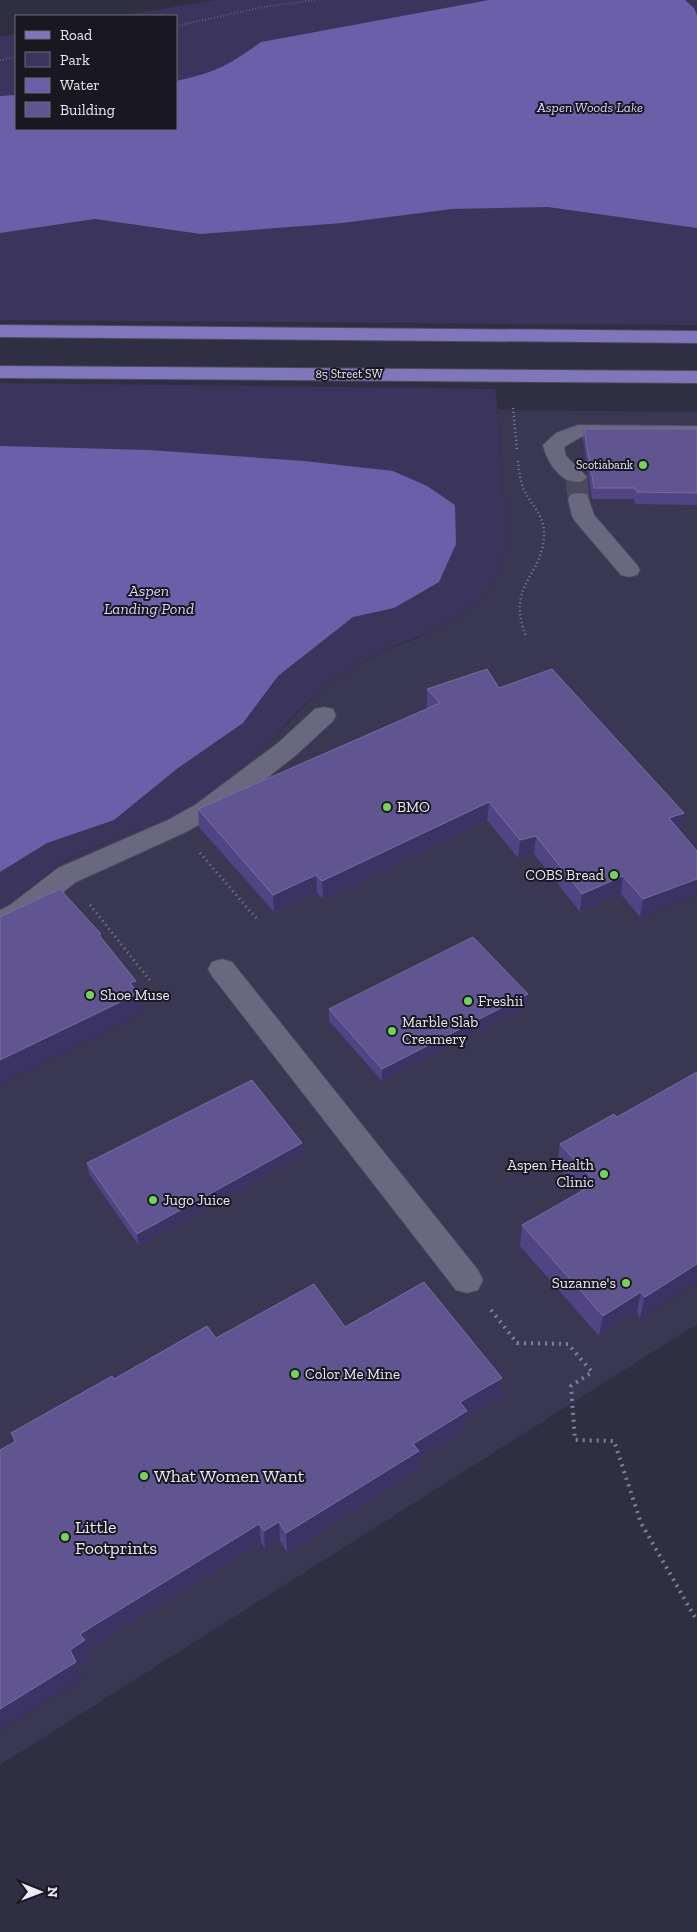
<svg xmlns="http://www.w3.org/2000/svg" width="697" height="1932" font-family="'Zilla Slab',serif">
	<style>
		.built { fill: #3a3753 }
		.green { fill: #3b355e }
		.water { fill: #6a5fa8 }
		.lines { fill: none; stroke-linecap: round; stroke-linejoin: round }
		.minor-tunnel { stroke: #4c4a5e; stroke-width: 22; stroke-dasharray: 22 11; stroke-linecap: butt }
		.minor-casing { stroke: #4b495a; stroke-width: 2 }
		.major-casing { stroke: #4b495a; stroke-width: 2 }
		.path-far3 { stroke: #818092; stroke-width: 2; stroke-dasharray: 0.5 2.5; stroke-linecap: butt }
		.path-far2 { stroke: #818092; stroke-width: 2.5; stroke-dasharray: 1 3; stroke-linecap: butt }
		.path-far1 { stroke: #818092; stroke-width: 3; stroke-dasharray: 1 4; stroke-linecap: butt }
		.path { stroke: #818092; stroke-width: 4; stroke-dasharray: 2 5; stroke-linecap: butt }
		.minor { fill: #6a6880; fill-rule: evenodd }
		.major { fill: #8076bb; fill-rule: evenodd }
		.wall { fill: #504485 }
		.shaded-wall { fill: #3c3365 }
		.building { fill: #605591; stroke: #766da1 }
		.poi-dot { fill: #77d259; stroke: #191821; stroke-width: 2 }
		.labels { text-anchor: middle; stroke-width: 4; stroke-linejoin: round; paint-order: stroke }
		.far-street-label { font-size: 12px; fill: #eaeaf7; stroke: #191821 }
		.far-poi-label { font-size: 12px; fill: #eaeaf7; stroke: #191821; text-anchor: end }
		.far-water-label { font-size: 14px; font-style: italic; fill: #d6d3fc; stroke: #191821 }
		.poi-label { font-size: 15px; fill: #eaeaf7; stroke: #191821; text-anchor: start }
		.water-label { font-size: 16px; font-style: italic; fill: #d6d3fc; stroke: #191821 }
		.near-poi-label { font-size: 18px; fill: #eaeaf7; stroke: #191821; text-anchor: start }
	</style>
	<rect width="100%" height="100%" fill="#302e43"/>
	<!-- built -->
	<polygon class="built" points="498,410 697,412 697,1324 0,1765 0,910 17,900 59,865 78,854 191,808 241,771 323,687 352,668 386,650 420,637 506,525"/>
	<!-- green -->
	<g class="green">
		<polygon points="215,0 697,0 697,325 0,320 0,37 16,34 16,129 176,129 176,16 120,16"/>
		<path d="M0,383L495,389C499,417 500,445 502,473C504,505 512,545 497,575C475,620 428,631 387,649C370,657 354,667 338,677C291,708 263,759 216,792C174,821 124,833 78,854C49,868 28,893 0,910Z"/>
	</g>
	<!-- water -->
	<g class="water">
		<path d="M489,0H685L694,8L697,15V228L548,207L452,209L342,223L201,234L95,219L0,233V96L16,95V129H176V81C215,73 229,65 261,42Z"/>
		<polygon points="0,446 149,450 304,461 393,471 427,486 455,505 456,544 439,582 394,608 353,617 278,676 243,723 178,768 114,820 47,843 0,872"/>
	</g>
	<g class="lines">
		<!-- minor-tunnel -->
		<polyline class="minor-tunnel" points="576,477 579,499"/>
		<!-- minor casing -->
		<g class="minor-casing">
			<g id="minor">
				<path d="M578,425L697,426V438L581,437L564,447L566,456L587,477L583,481C563,487 547,463 543,445L556,433Z"/>
				<polygon points="579,493 587,494 594,515 637,565 640,570 637,575 629,577 621,575 575,521 572,516 568,499 571,494"/>
				<polygon points="324,707 333,709 336,715 333,721 296,755 257,786 213,817 186,832 76,882 28,919 0,932 0,910 10,905 58,868 168,820 195,805 278,743 315,709"/>
				<polygon points="222,959 232,962 478,1270 483,1280 478,1290 467,1293 456,1290 212,976 208,969 212,962"/>
			</g>
		</g>
		<!-- major casing -->
		<g class="major-casing">
			<g id="major">
				<polygon points="0,325 697,331 697,343 0,337"/>
				<polygon points="0,366 697,371 697,383 0,378"/>
			</g>
		</g>
		<!-- path-far3 -->
		<g class="path-far3">
			<polyline points="176,26 263,7 316,0"/>
			<polyline points="0,60 16,57"/>
		</g>
		<!-- path-far2 -->
		<g class="path-far2">
			<polyline points="513,408 517,449"/>
			<path d="M518,461C519,470 520,479 523,488C530,504 544,514 544,533C544,577 505,584 526,636"/>
		</g>
		<!-- path-far1 -->
		<g class="path-far1">
			<polyline points="200,853 257,919"/>
			<polyline points="90,905 152,983"/>
		</g>
		<!-- path -->
		<polyline class="path" points="491,1310 517,1343 568,1344 592,1372 571,1386 575,1440 614,1441 641,1523 697,1621"/>
		<!-- minor -->
		<use href="#minor" class="minor"/>
		<!-- major -->
		<use href="#major" class="major"/>
	</g>
	<!-- wall -->
	<g class="wall">
		<polygon points="584,429 697,429 697,505 635,504 634,499 592,499 583,440"/>
		<polygon points="499,688 684,813 681,831 680,831 640,917 621,894 580,912 534,854 518,858 487,820 323,899 317,893 274,912 199,827 198,809 428,709 427,707 427,689"/>
		<polygon points="527,1006 382,1081 329,1021 329,1009"/>
		<polygon points="697,1072 640,1318 637,1312 599,1336 520,1246 522,1225 581,1192 557,1166 560,1144 617,1117"/>
		<polygon points="303,1155 139,1246 89,1174 87,1163"/>
		<polygon points="345,1327 502,1378 499,1398 466,1418 465,1430 418,1459 417,1470 287,1552 280,1541 265,1550 261,1542 87,1650 90,1658 77,1666 81,1680 11,1433 114,1379 216,1338"/>
	</g>
	<!-- shaded-wall -->
	<g class="shaded-wall">
		<polygon points="489,802 487,820 323,899 322,881"/>
		<polygon points="684,813 681,831 666,836 669,818"/>
		<polygon points="536,836 534,854 518,858 520,840"/>
		<polygon points="316,875 317,893 274,912 273,895"/>
		<polygon points="623,876 621,894 580,912 582,894"/>
		<polygon points="697,879 697,895 640,917 643,899"/>
		<polygon points="136,981 137,993 139,993 141,1014 0,1084 0,1060 130,983"/>
		<polygon points="528,994 527,1006 382,1081 382,1069"/>
		<polygon points="302,1143 303,1155 139,1246 137,1234"/>
		<polygon points="697,1264 697,1282 640,1318 645,1297"/>
		<polygon points="641,1292 637,1312 599,1336 603,1316"/>
		<polygon points="502,1378 499,1398 466,1418 465,1430 418,1459 417,1470 287,1552 286,1533 413,1444 460,1402"/>
		<polygon points="279,1522 280,1541 265,1550 264,1531"/>
		<polygon points="259,1524 261,1542 87,1650 90,1658 77,1666 81,1680 0,1730 0,1709 70,1650 80,1634"/>
	</g>
	<!-- building -->
	<g class="building">
		<polygon points="584,429 697,429 697,493 637,492 635,488 594,488"/>
		<polygon points="487,669 499,688 552,669 684,813 669,818 697,851 697,879 643,899 623,876 582,894 536,836 520,840 489,802 322,881 316,875 273,895 198,809 440,703 427,689"/>
		<polygon points="60,889 101,934 99,935 136,981 130,983 139,993 0,1060 0,917"/>
		<polygon points="473,937 528,994 382,1069 329,1009"/>
		<polygon points="697,1072 697,1264 645,1297 641,1292 603,1316 522,1225 596,1183 560,1144 614,1114 617,1117"/>
		<polygon points="252,1080 302,1143 137,1234 87,1163"/>
		<polygon points="424,1282 502,1378 460,1402 467,1411 413,1444 419,1451 286,1533 279,1522 264,1531 259,1524 80,1634 85,1640 70,1650 76,1662 0,1709 0,1450 16,1441 11,1433 112,1376 114,1379 207,1326 216,1338 314,1284 345,1327"/>
	</g>
	<!-- markers -->
	<g class="poi-dot">
		<circle cx="643" cy="465" r="5"/>
		<circle cx="387" cy="807" r="5"/>
		<circle cx="614" cy="875" r="5"/>
		<circle cx="90" cy="995" r="5"/>
		<circle cx="468" cy="1001" r="5"/>
		<circle cx="392" cy="1031" r="5"/>
		<circle cx="604" cy="1174" r="5"/>
		<circle cx="153" cy="1200" r="5"/>
		<circle cx="626" cy="1283" r="5"/>
		<circle cx="295" cy="1374" r="5"/>
		<circle cx="144" cy="1476" r="5"/>
		<circle cx="65" cy="1537" r="5"/>
	</g>
	<g class="labels">
		<!-- far-street labels -->
		<g class="far-street-label">
			<text x="349" y="378">85 Street SW</text>
		</g>
		<!-- far-poi labels -->
		<g class="far-poi-label">
			<text x="633" y="469">Scotiabank</text>
		</g>
		<!-- far-water labels -->
		<g class="far-water-label">
			<text x="590" y="112">Aspen Woods Lake</text>
		</g>
		<!-- poi labels -->
		<g class="poi-label">
			<text x="397" y="812">BMO</text>
			<text x="604" y="880" text-anchor="end">COBS Bread</text>
			<text x="100" y="1000">Shoe Muse</text>
			<text x="478" y="1006">Freshii</text>
			<text x="402" y="1027">Marble Slab<tspan x="402" dy="17">Creamery</tspan></text>
			<text x="594" y="1170" text-anchor="end">Aspen Health<tspan x="594" dy="17">Clinic</tspan></text>
			<text x="163" y="1205">Jugo Juice</text>
			<text x="616" y="1288" text-anchor="end">Suzanne's</text>
			<text x="305" y="1379">Color Me Mine</text>
		</g>
		<!-- water labels -->
		<g class="water-label">
			<text x="149" y="596">Aspen<tspan x="149" dy="18">Landing Pond</tspan></text>
		</g>
		<!-- near-poi labels -->
		<g class="near-poi-label">
			<text x="154" y="1482">What Women Want</text>
			<text x="75" y="1533">Little<tspan x="75" dy="21">Footprints</tspan></text>
		</g>
	</g>
	<!-- legend -->
	<rect x="15" y="15" width="162" height="115" fill="#191821" stroke="#6d6c77"/>
	<rect x="25" y="31" width="25" height="8" fill="#8076bb" stroke="#6d6c77"/>
	<text x="60" y="40" font-size="15" fill="#eaeaf7">Road</text>
	<rect x="25" y="52" width="25" height="15" fill="#3b355e" stroke="#6d6c77"/>
	<text x="60" y="65" font-size="15" fill="#eaeaf7">Park</text>
	<rect x="25" y="78" width="25" height="15" fill="#6a5fa8" stroke="#6d6c77"/>
	<text x="60" y="90" font-size="15" fill="#eaeaf7">Water</text>
	<rect x="25" y="102" width="25" height="15" fill="#605591" stroke="#6d6c77"/>
	<text x="60" y="115" font-size="15" fill="#eaeaf7">Building</text>
	<!-- north arrow -->
	<g transform="translate(40 1892) rotate(91)" stroke="#191821" stroke-width="4" paint-order="stroke">
	<path d="M0-4L9 19L0 12L-9 19Z" fill="#eaeaf7"/>
	<text y="-8" font-size="14" font-weight="bold" text-anchor="middle" fill="#eaeaf7">N</text>
	</g>
</svg>
